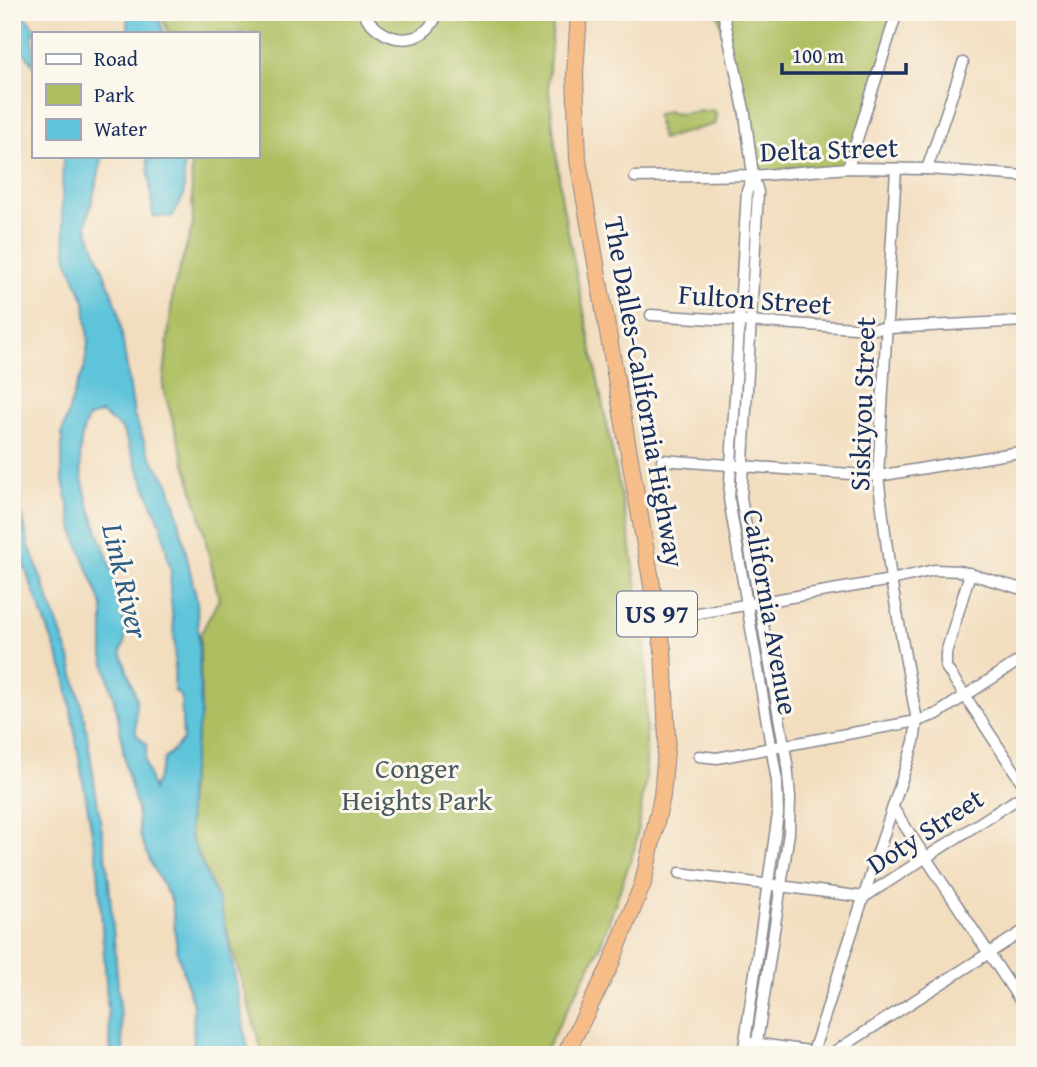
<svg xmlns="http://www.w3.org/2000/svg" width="1037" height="1067" font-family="'Gentium Book Plus',serif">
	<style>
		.green { fill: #aebf62; stroke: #647760; stroke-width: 2 }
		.water { fill: #5dc4da; stroke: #3c7a9c; stroke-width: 2; fill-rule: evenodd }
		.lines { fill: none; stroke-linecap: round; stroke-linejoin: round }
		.minor-casing { stroke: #86868e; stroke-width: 13 }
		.highway-casing { stroke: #86868e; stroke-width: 18 }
		.minor { stroke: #fff; stroke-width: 10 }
		.highway { stroke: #f7bd88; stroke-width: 16 }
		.labels { text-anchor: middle; stroke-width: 6; stroke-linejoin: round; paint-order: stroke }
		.shield { fill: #fbf7ec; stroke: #5e6b89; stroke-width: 2 }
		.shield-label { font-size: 26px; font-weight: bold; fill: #1b2f5e }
		.street-label { font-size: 28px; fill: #1b2f5e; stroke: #fbf7ec }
		.park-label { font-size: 28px; fill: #475a5f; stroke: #fbf7ec }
		.water-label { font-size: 30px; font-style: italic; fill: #2f5c83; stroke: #fbf7ec }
	</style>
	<rect width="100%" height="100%" fill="#fbf7ec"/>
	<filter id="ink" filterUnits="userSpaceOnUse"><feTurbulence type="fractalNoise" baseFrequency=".0143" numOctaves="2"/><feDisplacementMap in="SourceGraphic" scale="14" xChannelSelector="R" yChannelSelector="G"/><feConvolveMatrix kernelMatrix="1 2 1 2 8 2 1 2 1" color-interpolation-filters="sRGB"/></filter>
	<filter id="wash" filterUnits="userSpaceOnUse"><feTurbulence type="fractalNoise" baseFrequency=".00686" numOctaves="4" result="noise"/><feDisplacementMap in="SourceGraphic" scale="28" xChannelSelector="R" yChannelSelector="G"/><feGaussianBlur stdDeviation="1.57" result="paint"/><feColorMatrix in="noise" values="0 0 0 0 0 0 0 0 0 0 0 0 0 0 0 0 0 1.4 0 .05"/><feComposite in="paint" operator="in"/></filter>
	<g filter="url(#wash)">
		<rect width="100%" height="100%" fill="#f2ddbe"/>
		<!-- green -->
		<g class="green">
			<polygon points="160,12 554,12 548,83 562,202 630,540 646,655 646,778 635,847 599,949 543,1055 263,1055 219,903 190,836 188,791 201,712 200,635 219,599 200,515 163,387 173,291 193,225 191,156 257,156 257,33 169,33"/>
			<polygon points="718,12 897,12 848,168 753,175"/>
			<polygon points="713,110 716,113 715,124 662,139 656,115 667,111 678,114"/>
		</g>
		<!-- water -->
		<g class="water">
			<polygon points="12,12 22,12 38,33 33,33 33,65 12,35"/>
			<polygon points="126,12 157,12 164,33 129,33"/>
			<polygon points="12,85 20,113 21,131 12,218"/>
			<path d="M63,156H103L86,225L118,309L134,415L149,454L168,483L176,507L197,602L201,712L188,791L190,836L219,903L227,933L249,1055H194L193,1005L177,951L172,902L151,863L140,836L137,809L126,768L118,716L103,656V607L76,539L62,476V433L75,390L84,370L88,344L85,302L67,259L62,210ZM101,413L122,429L161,525L171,572L170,588L175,646L174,690L181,696L183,740L165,758L153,790L145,761L147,745L136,734V697L121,652C128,637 125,626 122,610C118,589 112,568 104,548C90,509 68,459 88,418Z"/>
			<polygon points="147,156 184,156 184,195 172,217 153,216"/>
			<polygon points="12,447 21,510 28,542 70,658 85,721 108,871 124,1055 111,1055 98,868 65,675 19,552 12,516"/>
		</g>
	</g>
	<g filter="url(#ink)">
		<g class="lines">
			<!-- minor casing -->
			<g class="minor-casing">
				<g id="minor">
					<path d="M363,12C381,44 424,51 438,12"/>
					<polyline points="723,12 745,114 753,175 758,192 741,498 787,763 790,797 789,833 755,1055"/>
					<polyline points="848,168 897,12"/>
					<polyline points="927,169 963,63"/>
					<polyline points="635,177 764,175 848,168 927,169 1025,176"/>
					<polyline points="651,315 871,329 1025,321"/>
					<polyline points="662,460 878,476 1025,451"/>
					<polyline points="970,573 946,653 946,667 1025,787"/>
					<polyline points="692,614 891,580 934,570 960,571 1025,590"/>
					<polyline points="699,756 717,758 917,721 937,714 1025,657"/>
					<polyline points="893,808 1025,1008"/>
					<polyline points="680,873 864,897 1025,794"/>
					<polyline points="751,1043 831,1054 1025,930"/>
					<polyline points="743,1055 778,814 777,781 729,499 747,191 753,175"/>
					<polyline points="812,1055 914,742 917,721 891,580 878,476 896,169"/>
				</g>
			</g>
			<!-- highway casing -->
			<g class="highway-casing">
				<polyline id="highway" points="565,1055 610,966 643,883 662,796 667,739 663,649 578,160 575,74 579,12"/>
			</g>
			<!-- minor -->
			<use href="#minor" class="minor"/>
			<!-- highway -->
			<use href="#highway" class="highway"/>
		</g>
	</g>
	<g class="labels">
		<!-- shield labels -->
		<rect class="shield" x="617" y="591.5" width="80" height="45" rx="5"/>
		<g class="shield-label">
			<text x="657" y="623">US 97</text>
		</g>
		<!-- street labels -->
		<g class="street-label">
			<text transform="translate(829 149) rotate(-2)" y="10">Delta Street</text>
			<text transform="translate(755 299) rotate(4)" y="10">Fulton Street</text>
			<text transform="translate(645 392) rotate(80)" y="10">The Dalles-California Highway</text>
			<text transform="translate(862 404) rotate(-88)" y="10">Siskiyou Street</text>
			<text transform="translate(771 612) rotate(80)" y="10">California Avenue</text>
			<text transform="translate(925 831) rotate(-33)" y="10">Doty Street</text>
		</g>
		<!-- park labels -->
		<g class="park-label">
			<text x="417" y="778">Conger<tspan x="417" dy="32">Heights Park</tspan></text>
		</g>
		<!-- water labels -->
		<g class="water-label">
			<text transform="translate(125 581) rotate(77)" y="10">Link River</text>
		</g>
	</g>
	<!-- margin -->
	<rect width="1037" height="1067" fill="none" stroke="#fbf7ec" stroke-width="42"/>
	<!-- legend -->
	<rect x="32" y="32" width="228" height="126" fill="#fbf7ec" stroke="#a1a7b3" stroke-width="2"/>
	<rect x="46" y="54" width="35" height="10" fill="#ffffff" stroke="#a1a7b3" stroke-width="2"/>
	<text x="94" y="66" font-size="21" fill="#1b2f5e">Road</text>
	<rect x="46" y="84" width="35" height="21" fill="#aebf62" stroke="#a1a7b3" stroke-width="2"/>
	<text x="94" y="102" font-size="21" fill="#1b2f5e">Park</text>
	<rect x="46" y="119" width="35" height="21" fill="#5dc4da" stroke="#a1a7b3" stroke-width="2"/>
	<text x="94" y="136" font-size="21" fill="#1b2f5e">Water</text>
	<!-- scale -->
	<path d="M782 63v10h124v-10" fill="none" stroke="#1b2f5e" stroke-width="3.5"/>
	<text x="792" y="63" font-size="21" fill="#1b2f5e" stroke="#fbf7ec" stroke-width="5" paint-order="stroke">100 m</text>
</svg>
